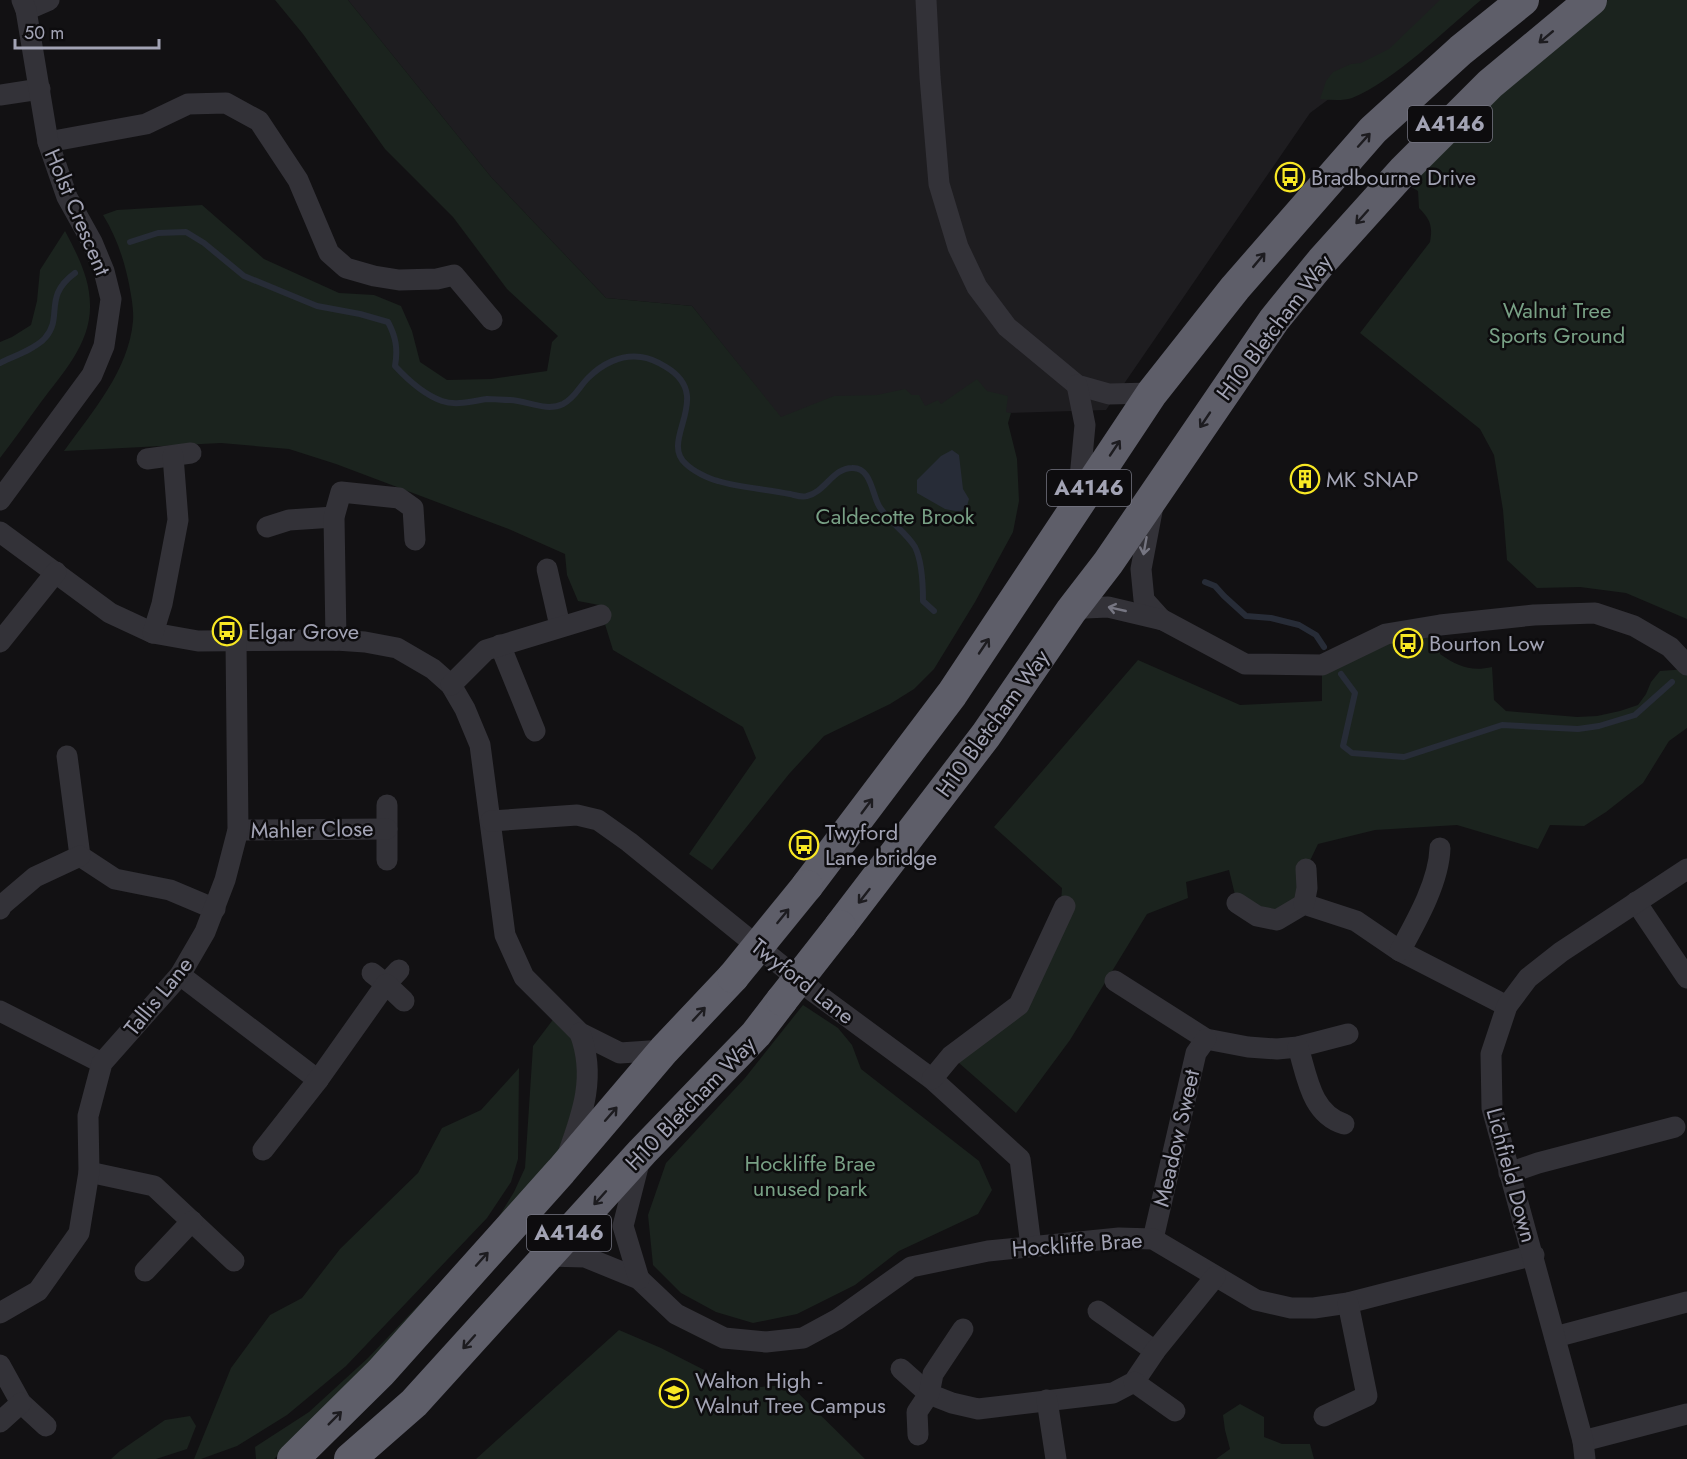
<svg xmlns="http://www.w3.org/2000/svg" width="1687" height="1459" font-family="Jost,sans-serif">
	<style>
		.built { fill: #1e1d20 }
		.green { fill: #1b231e }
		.water { fill: #272c37 }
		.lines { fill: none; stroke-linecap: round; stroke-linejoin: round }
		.stream { stroke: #272c37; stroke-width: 6 }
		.minor { stroke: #333238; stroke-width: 21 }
		.highway { stroke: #5e5e69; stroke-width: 32 }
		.highway-bridge { stroke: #5e5e69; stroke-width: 32 }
		.oneway { stroke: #1d1c20 }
		.oneway2 { stroke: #767682 }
		.labels { text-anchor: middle; stroke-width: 5; stroke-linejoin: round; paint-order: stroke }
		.shield { fill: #0d0c0e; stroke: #757682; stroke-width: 1.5 }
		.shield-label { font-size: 21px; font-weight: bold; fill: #a2a3b4 }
		.poi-label { font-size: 22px; fill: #a2a3b4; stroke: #0d0c0e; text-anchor: start }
		.street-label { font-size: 22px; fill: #a2a3b4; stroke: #0d0c0e }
		.park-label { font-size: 22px; fill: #78a085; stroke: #0d0c0e }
	</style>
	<rect width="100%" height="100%" fill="#121113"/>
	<!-- built -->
	<polygon class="built" points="348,0 1462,0 1310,113 1106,410 1006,413 930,411 781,418 692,306 606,298 491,177"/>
	<!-- green -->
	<g class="green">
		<path d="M275,0H348L491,177L606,298L692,306L781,417L834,396L877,395L905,389L912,395H919L925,406L938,400L941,404L977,379L987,391L1008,396L1006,412L1011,413L1008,423L1017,459L1019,501L1013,532L975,602L934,669L914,689L890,704L824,736L789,774L712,870L689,854L756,758L743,727L613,650L599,605L578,601L567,575L565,554L511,530L336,464L289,449L221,443L64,451C92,412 129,370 133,321C134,309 131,295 129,284C124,259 116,236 103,215L117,210L202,205L264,259L339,293L374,295L401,306L412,331L420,362L447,380L491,379L547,371L552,342L558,336L507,289L453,217L385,149L303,34Z"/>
		<path d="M1440,0H1481C1445,30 1394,81 1352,98C1343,101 1331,100 1320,99L1326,81L1333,72L1351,64L1361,63L1389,49Z"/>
		<path d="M1608,0H1687V619L1626,593L1580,587L1537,588L1507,560L1503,510L1494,455L1480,429L1360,333L1430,242C1433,226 1430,219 1419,208L1418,191L1408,185L1418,171L1570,31Z"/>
		<path d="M65,231C77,254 90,278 90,305C91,343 62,374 41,402C27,421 14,440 0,458V342L12,337L31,325L37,301L40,270Z"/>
		<path d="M1440,625V654C1457,666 1471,672 1492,667L1494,700L1506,711L1577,717L1597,716L1620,711L1638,705L1646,694L1651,682L1660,671L1687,669V728L1669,741L1643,783L1606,812L1584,826L1550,825L1538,849L1457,825L1375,830L1318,844L1306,869L1307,888L1277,920L1237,903L1229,870L1186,882L1188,898L1147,914L1070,1040L1016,1113L951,1056L1019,1005L1061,904L1062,888L994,827L1138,660L1240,705L1322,701V665Z"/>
		<polygon points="803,1005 838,1028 852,1045 861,1069 979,1161 992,1190 978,1214 899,1251 855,1285 797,1314 753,1323 716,1312 681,1293 653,1265 648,1215 666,1163 745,1078"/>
		<polygon points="555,1017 569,1031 584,1075 554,1165 315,1421 274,1459 256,1459 255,1447 309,1412 368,1358 492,1228 514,1192 525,1168 533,1046"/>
		<polygon points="519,1068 518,1159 511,1182 487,1218 346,1366 287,1415 237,1446 201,1459 194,1459 231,1368 270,1315 302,1298 340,1249 418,1173 442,1128 481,1110"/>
		<polygon points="619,1330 661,1348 718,1377 760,1387 790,1385 865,1459 476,1459"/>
		<polygon points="1240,1404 1264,1417 1264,1437 1282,1444 1310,1444 1314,1459 1216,1459 1230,1449 1225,1430 1223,1415"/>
		<polygon points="190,1416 196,1426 187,1449 156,1459 111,1459 120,1451 165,1420"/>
	</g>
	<!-- water -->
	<polygon class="water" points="952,450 959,455 963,489 969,499 967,506 960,512 945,509 917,493 917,480 941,456"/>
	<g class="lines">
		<!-- stream -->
		<g class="stream">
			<path d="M130,242L158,233L186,232L204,243L244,276L317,306L360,314L388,322C396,337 398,349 395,366C407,379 425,395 442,401C456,406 473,401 487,399C495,399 502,400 510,400C528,401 546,412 563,404C575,398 579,387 588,378C602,364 621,354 641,357C650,358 658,362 666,367C716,397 658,440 686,464C693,471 709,479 718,481C740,488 767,489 790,494C795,495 802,498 807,496C825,492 833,468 852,468C871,467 872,494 879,506C888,521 906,532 915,547C922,561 923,585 923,601L934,611"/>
			<path d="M0,363C12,357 37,348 45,338C64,317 42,297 75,273"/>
			<polyline points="1205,582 1215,586 1224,596 1246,616 1271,618 1299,625 1316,635 1324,647"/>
			<polyline points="1341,674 1355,693 1343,746 1352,753 1404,757 1502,725 1578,729 1599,726 1635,715 1672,682"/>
		</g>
		<!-- minor -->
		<g class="minor">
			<polyline points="926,0 930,77 939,184 958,247 977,287 1007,327 1077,385 1109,394 1152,393"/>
			<polyline points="26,10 49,0"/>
			<polyline points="0,95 40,89"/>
			<polyline points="48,142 146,124 188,104 226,103 259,121 298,180 329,253 346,268 374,276 399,280 437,279 454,275 492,320"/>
			<polyline points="1077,385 1085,425 1078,499"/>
			<polyline points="147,459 191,453"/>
			<polyline points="0,500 92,375 104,346 111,299 104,271 92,242 67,197 48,142 26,10 22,0"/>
			<polyline points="1153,506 1141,569 1144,600 1162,620"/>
			<polyline points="267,527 289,520 334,517"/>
			<polyline points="0,532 110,613 153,633 198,641 336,640 365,642 397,648 433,669 451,685 465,709 480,745 505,935 524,977 580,1033 620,1053 664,1050"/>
			<polyline points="547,569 560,626"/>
			<polyline points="1071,611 1085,608 1108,607 1163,620 1245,664 1322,665 1386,634 1440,625 1534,615 1595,613 1634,626 1670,647 1687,665"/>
			<polyline points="153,633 162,604 178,520 173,456"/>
			<polyline points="336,640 334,517 341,492 399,498 413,508 415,540"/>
			<polyline points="0,642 56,572"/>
			<polyline points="500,645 535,731"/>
			<polyline points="451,685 486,650 601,615"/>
			<polyline points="67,756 80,856 115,879 170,890 215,909"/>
			<polyline points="387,805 387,860"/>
			<polyline points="491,821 577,815 598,820 629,842 814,992 932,1079 1020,1159 1031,1246"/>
			<polyline points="238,830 387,829"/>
			<polyline points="1636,902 1687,978"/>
			<polyline points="1237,903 1257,916 1277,920 1304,904 1356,921 1400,951 1507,1006"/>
			<polyline points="1304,904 1307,888 1306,869"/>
			<polyline points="0,909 2,905 35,877 80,856"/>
			<path d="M1400,951C1416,922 1439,882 1440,848"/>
			<polyline points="372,973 386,984 399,970"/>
			<polyline points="180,975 318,1080"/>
			<polyline points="1115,981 1206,1039 1248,1047 1277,1049 1298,1047 1348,1034"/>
			<polyline points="0,1011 102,1063"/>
			<path d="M1298,1047C1307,1076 1311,1114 1344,1124"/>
			<polyline points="932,1079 951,1056 1019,1005 1065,906"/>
			<polyline points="263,1150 318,1080 386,984 404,1001"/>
			<path d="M568,1154C583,1113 596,1076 580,1033"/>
			<polyline points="89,1172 154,1186 234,1261"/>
			<polyline points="1509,1173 1538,1163 1675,1127"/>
			<polyline points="1153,1239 1196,1053 1206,1039"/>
			<polyline points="547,1256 585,1257 639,1279 676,1314 724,1338 766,1342 803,1338 838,1319 911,1267 988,1251 1119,1238 1153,1239 1256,1300 1291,1308 1314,1308 1348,1303 1534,1255"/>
			<polyline points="145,1271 192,1221"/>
			<polyline points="639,1279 623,1226 640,1159"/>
			<polyline points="1098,1311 1155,1351"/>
			<polyline points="0,1313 38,1291 79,1233 89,1172 88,1116 102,1063 180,975 205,932 225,880 238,830 236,642"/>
			<polyline points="1555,1337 1687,1302"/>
			<polyline points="0,1365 21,1403 46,1426"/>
			<polyline points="901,1369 929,1394 952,1403 978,1409 1113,1393 1134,1382 1155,1351 1215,1277"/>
			<polyline points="1134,1382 1175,1411"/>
			<polyline points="1047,1400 1056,1459"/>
			<polyline points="1324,1416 1367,1396 1348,1303"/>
			<polyline points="0,1422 21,1403"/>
			<polyline points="918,1435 917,1412 929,1394 933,1374 963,1329"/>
			<polyline points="1583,1441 1687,1414"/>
			<polyline points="1585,1459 1583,1441 1492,1108 1491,1054 1507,1006 1528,978 1561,952 1687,869"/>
		</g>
		<!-- highway -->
		<g class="highway">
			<polyline points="807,886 952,694 1152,393 1235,288 1373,130 1461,50 1523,0"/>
			<polyline points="840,926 986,735 1071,611 1108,563 1274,320 1322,261 1404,170 1490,84 1591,0"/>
			<polyline points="293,1459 381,1372 561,1171 664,1050 733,977"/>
			<polyline points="350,1459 414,1403 642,1152 756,1034 782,1000"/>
		</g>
		<!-- highway-bridge -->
		<g class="highway-bridge">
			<polyline points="733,977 807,886"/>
			<polyline points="782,1000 840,926"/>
		</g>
	</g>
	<!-- one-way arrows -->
	<defs><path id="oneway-shaft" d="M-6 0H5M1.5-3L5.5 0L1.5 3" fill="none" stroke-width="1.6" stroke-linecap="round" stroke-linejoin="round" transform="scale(1.5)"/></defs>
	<g class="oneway">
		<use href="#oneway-shaft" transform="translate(1546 37) rotate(140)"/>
		<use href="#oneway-shaft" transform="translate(1364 140) rotate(-48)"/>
		<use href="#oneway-shaft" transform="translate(1362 217) rotate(132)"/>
		<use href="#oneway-shaft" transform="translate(1259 260) rotate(-50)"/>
		<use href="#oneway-shaft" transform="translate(1205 420) rotate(124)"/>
		<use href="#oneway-shaft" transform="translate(1115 448) rotate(-56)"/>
		<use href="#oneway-shaft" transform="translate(984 646) rotate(-56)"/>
		<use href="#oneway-shaft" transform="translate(867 806) rotate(-53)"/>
		<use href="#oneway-shaft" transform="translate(864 896) rotate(128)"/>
		<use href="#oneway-shaft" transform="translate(783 916) rotate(-51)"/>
		<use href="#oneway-shaft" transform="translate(699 1014) rotate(-47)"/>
		<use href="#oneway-shaft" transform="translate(611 1114) rotate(-49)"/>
		<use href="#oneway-shaft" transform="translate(600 1198) rotate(132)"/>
		<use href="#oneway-shaft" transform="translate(482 1259) rotate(-48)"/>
		<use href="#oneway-shaft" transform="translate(469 1342) rotate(132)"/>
		<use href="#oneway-shaft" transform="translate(335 1418) rotate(-45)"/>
	</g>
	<g class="oneway2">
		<use href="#oneway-shaft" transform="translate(1145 546) rotate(100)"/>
		<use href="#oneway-shaft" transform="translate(1117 609) rotate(-167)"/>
	</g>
	<!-- icons -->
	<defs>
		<g id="bus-ring" transform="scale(1.5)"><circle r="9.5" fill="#0d0c0e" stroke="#f8e824" stroke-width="1.5"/><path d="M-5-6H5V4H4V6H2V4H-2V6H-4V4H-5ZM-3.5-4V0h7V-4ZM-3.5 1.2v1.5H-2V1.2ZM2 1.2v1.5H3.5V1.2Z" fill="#f8e824"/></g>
		<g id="building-ring" transform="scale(1.5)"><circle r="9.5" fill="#0d0c0e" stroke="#f8e824" stroke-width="1.5"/><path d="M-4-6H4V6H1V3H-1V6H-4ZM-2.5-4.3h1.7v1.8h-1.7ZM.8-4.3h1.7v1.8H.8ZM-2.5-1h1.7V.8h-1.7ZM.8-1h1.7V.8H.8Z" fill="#f8e824"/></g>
		<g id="school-ring" transform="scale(1.5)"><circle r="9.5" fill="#0d0c0e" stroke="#f8e824" stroke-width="1.5"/><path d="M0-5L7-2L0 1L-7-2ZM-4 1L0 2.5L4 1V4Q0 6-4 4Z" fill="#f8e824"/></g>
	</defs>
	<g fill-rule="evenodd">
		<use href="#bus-ring" x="1290" y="177"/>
		<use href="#building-ring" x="1305" y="479"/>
		<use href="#bus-ring" x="227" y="631"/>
		<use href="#bus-ring" x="1408" y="643"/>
		<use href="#bus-ring" x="804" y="845"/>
		<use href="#school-ring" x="674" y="1393"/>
	</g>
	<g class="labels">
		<!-- shield labels -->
		<g class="shield">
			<rect x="1408" y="106" width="84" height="36" rx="4.5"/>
			<rect x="1047" y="470" width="84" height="36" rx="4.5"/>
			<rect x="527" y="1215" width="84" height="36" rx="4.5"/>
		</g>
		<g class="shield-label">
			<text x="1450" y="131">A4146</text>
			<text x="1089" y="495">A4146</text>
			<text x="569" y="1240">A4146</text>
		</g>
		<!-- poi labels -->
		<g class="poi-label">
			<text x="1311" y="185">Bradbourne Drive</text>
			<text x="1326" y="487">MK SNAP</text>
			<text x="248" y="639">Elgar Grove</text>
			<text x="1429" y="651">Bourton Low</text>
			<text x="825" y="840">Twyford<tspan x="825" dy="25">Lane bridge</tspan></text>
			<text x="695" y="1388">Walton High -<tspan x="695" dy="25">Walnut Tree Campus</tspan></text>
		</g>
		<!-- street labels -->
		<g class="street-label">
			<text transform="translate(78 212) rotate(67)" y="8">Holst Crescent</text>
			<text transform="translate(1274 327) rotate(-53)" y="8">H10 Bletcham Way</text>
			<text transform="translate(992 723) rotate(-54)" y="8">H10 Bletcham Way</text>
			<text transform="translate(312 829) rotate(-1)" y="8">Mahler Close</text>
			<text transform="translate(803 981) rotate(38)" y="8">Twyford Lane</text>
			<text transform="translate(158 996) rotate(-51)" y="8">Tallis Lane</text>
			<text transform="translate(690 1103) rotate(-46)" y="8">H10 Bletcham Way</text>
			<text transform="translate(1176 1138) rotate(-77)" y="8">Meadow Sweet</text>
			<text transform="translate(1512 1175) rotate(75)" y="8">Lichfield Down</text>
			<text transform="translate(1077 1244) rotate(-4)" y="8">Hockliffe Brae</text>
		</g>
		<!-- park labels -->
		<g class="park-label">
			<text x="1557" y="318">Walnut Tree<tspan x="1557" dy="25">Sports Ground</tspan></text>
			<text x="895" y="524">Caldecotte Brook</text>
			<text x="810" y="1171">Hockliffe Brae<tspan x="810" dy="25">unused park</tspan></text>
		</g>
	</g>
	<!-- scale -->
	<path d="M15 39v9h144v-9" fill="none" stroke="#a2a3b4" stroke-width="3"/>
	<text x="24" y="39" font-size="18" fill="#a2a3b4" stroke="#0d0c0e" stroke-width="4.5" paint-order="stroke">50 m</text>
</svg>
